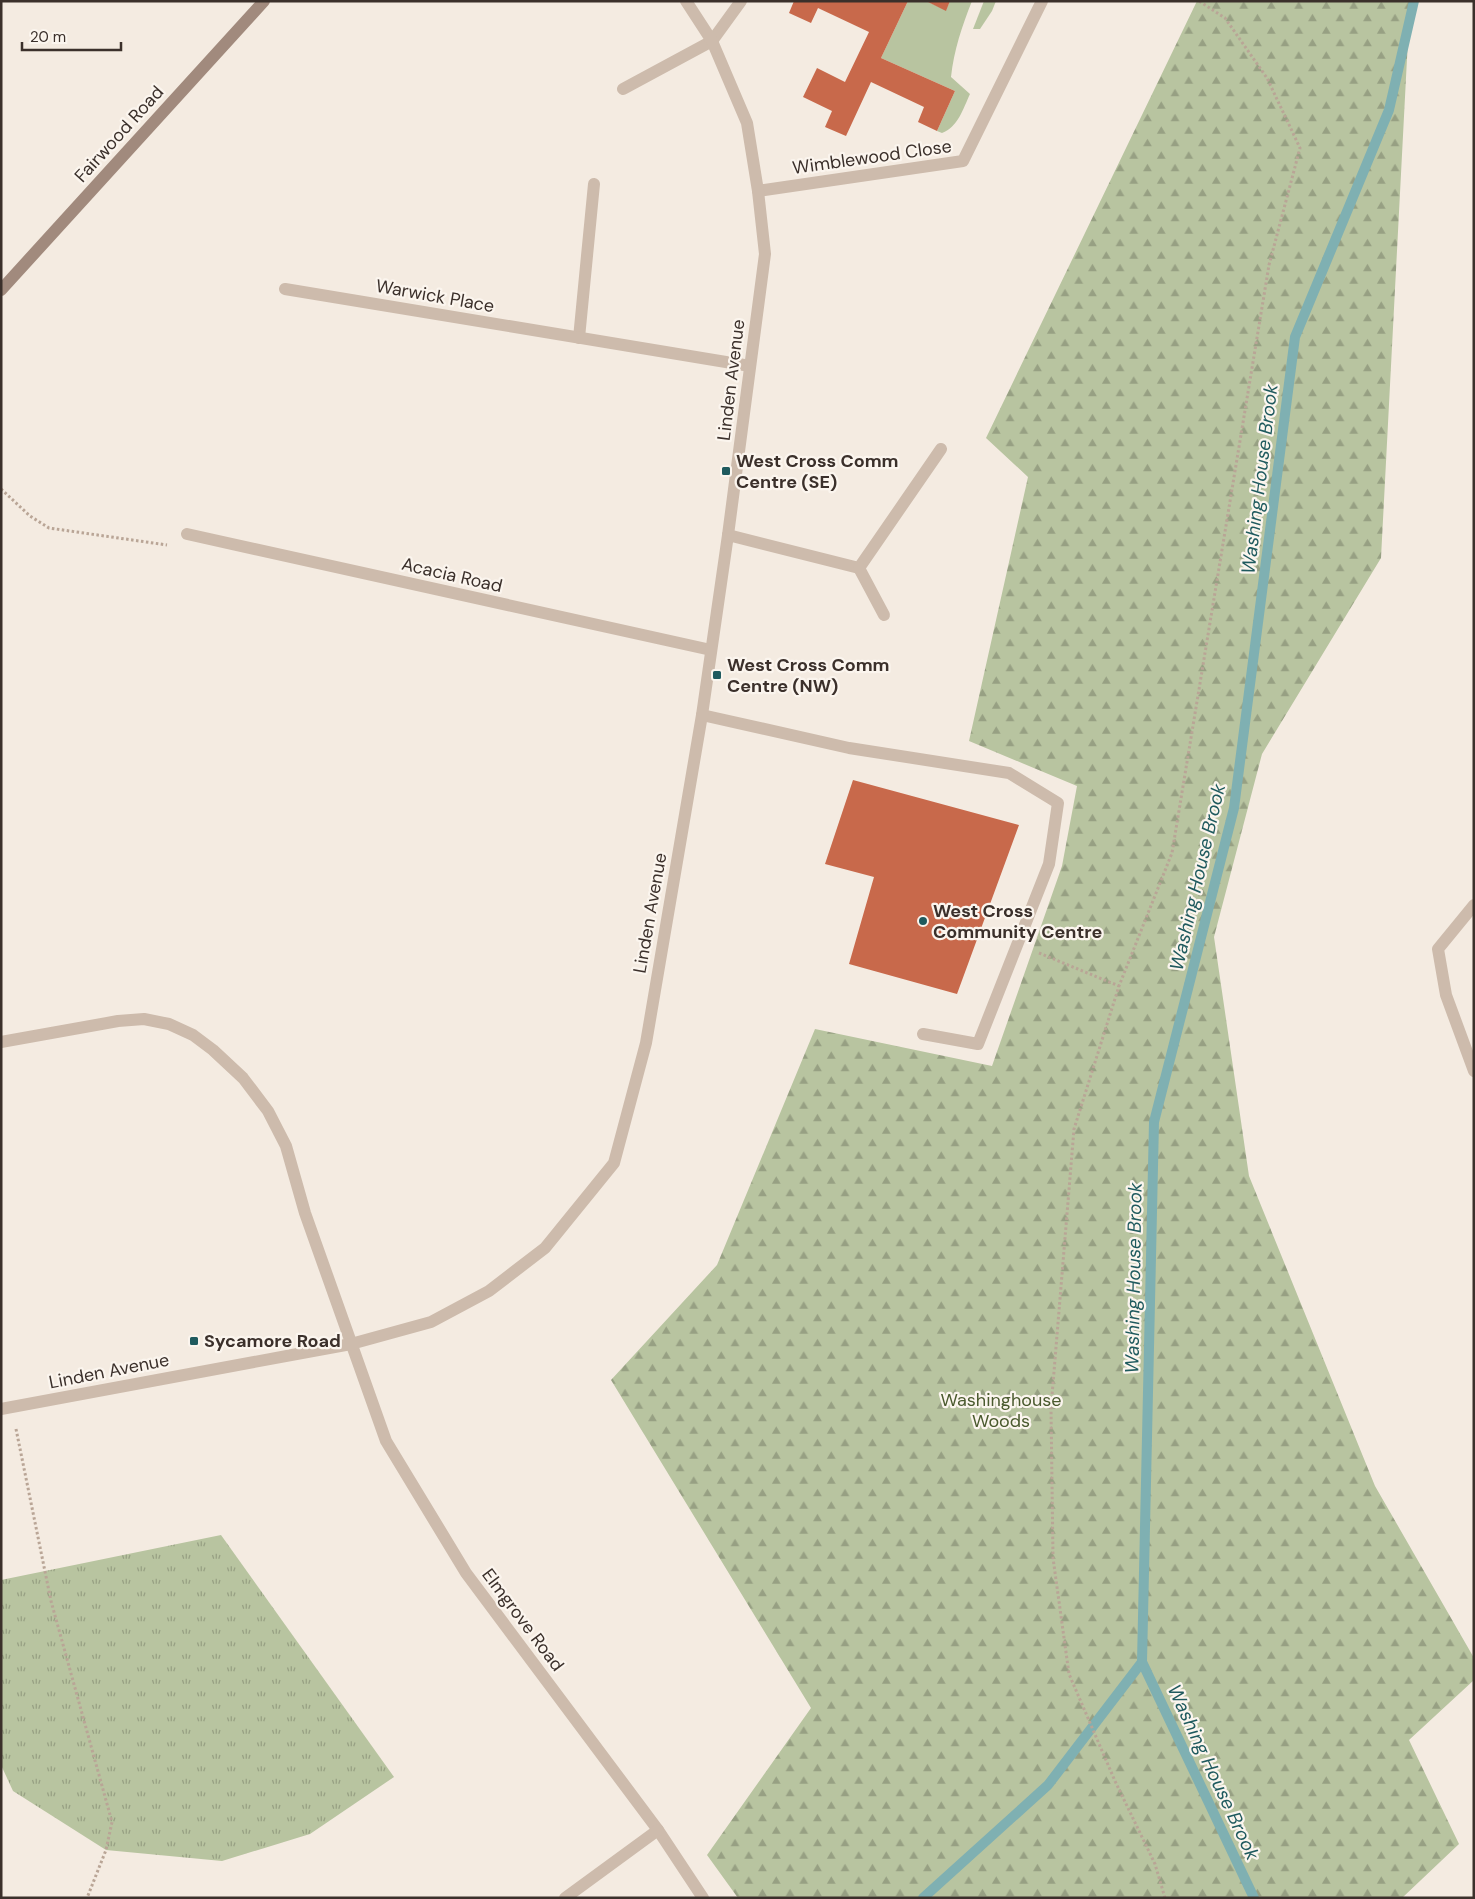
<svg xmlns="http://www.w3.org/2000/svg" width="1475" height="1899" font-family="'DM Sans',sans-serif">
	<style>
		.grass { fill: url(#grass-tufts) }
		.forest { fill: url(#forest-firs) }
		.garden { fill: #b8c4a0 }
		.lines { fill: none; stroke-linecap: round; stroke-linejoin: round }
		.stream { stroke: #7fb0b2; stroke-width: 10 }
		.building { fill: #c8694b }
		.path { stroke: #b9a596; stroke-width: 3; stroke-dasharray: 2.5 2.5; stroke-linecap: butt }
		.lane { stroke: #cdbbac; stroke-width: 12 }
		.street { stroke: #cdbbac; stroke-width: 12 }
		.secondary { stroke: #a18a7d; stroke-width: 12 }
		.poi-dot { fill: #1f5a5e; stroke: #fbf5ee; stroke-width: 2 }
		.labels { text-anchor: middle; stroke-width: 4.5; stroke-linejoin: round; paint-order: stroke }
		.street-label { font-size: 18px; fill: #3b302b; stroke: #fbf5ee }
		.poi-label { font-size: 18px; font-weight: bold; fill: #3b302b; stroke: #fbf5ee; text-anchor: start }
		.park-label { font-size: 18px; fill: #4a5a2e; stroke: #fbf5ee }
		.water-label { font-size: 19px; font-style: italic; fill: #1f5a5e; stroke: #fbf5ee }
	</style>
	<defs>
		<pattern id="grass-tufts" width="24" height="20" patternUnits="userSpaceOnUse" patternTransform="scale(1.25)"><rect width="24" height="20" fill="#b8c4a0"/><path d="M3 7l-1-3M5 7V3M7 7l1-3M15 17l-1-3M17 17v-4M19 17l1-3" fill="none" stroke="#97a083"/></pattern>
		<pattern id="forest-firs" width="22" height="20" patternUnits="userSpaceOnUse" patternTransform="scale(1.25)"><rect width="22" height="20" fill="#b8c4a0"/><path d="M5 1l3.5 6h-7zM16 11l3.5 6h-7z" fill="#97a083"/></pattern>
	</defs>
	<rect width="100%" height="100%" fill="#f4ebe1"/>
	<!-- grass -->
	<polygon class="grass" points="221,1535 394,1777 310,1834 222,1861 106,1850 13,1791 1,1765 1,1580"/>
	<!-- forest -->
	<polygon class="forest" points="1197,1 1410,1 1381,558 1262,754 1214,937 1249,1176 1375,1486 1474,1658 1474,1680 1409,1740 1459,1844 1402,1898 738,1898 707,1855 811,1708 611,1380 717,1265 815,1029 992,1066 1062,866 1077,786 969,741 1028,477 986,438"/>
	<!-- garden -->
	<g class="garden">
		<path d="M908,1H926L946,10L950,1H972C962,26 954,50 951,77L970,94C963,109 958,127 942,133L937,131L955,91L881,58Z"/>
		<polygon points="984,1 996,1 992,11 980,29 973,29"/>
	</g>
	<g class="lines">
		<!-- stream -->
		<g class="stream">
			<polyline points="923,1898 1048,1785 1142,1662"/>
			<polyline points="1254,1898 1142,1662 1154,1122 1234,808 1295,337 1389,110 1414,1"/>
		</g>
	</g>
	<!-- building -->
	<g class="building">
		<polygon points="794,1 908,1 881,58 955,91 937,131 918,122 924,107 871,82 846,136 825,127 832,111 803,97 817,68 845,82 869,32 818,8 811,23 789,13"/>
		<polygon points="926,1 950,1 946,11"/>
		<polygon points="853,780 1019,825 957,994 849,964 874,877 825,864"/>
	</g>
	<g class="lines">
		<!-- path -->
		<g class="path">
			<polyline points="1,489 30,516 49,528 167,545"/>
			<polyline points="1039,953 1119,986"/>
			<polyline points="16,1429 51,1601 112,1822 106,1850 87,1898"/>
			<polyline points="1165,1898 1155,1864 1115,1781 1069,1674 1053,1558 1051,1408 1074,1129 1119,986 1172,853 1269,265 1300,148 1267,78 1225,18 1199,1"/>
		</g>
		<!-- lane -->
		<g class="lane">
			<polyline points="579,338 594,184"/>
			<polyline points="702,715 849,748 1009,773 1058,803 1049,864 978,1044 923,1034"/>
		</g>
		<!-- street -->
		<g class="street">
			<polyline points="623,89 712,41 741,1"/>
			<polyline points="758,191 963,161 1042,1"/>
			<polyline points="285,289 750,366"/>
			<polyline points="187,534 711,650"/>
			<polyline points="728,535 859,568 941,449"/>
			<polyline points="859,568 884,615"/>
			<polyline points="1474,905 1438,949 1446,995 1474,1071"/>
			<polyline points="1,1042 118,1021 144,1019 169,1024 193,1035 213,1050 243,1078 268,1111 286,1146 305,1213 386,1441 466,1573 658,1830 703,1898"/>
			<polyline points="1,1409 351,1344 431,1322 489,1291 545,1248 614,1163 646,1043 702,715 728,535 765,254 758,191 747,123 712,41 686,1"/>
			<polyline points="565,1898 658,1830"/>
		</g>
		<!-- secondary -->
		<polyline class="secondary" points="1,290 264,1"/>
	</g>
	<!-- markers -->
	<g class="poi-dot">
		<rect x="721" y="466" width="10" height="10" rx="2.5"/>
		<rect x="712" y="670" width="10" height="10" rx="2.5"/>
		<circle cx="923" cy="921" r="5"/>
		<rect x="189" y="1336" width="10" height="10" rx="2.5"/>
	</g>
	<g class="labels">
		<!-- street labels -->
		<g class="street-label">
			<text transform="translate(119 134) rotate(-48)" y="6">Fairwood Road</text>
			<text transform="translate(872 157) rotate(-8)" y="6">Wimblewood Close</text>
			<text transform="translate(435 296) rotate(10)" y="6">Warwick Place</text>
			<text transform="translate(731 380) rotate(-83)" y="6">Linden Avenue</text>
			<text transform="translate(452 575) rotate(13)" y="6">Acacia Road</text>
			<text transform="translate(650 913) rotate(-80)" y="6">Linden Avenue</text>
			<text transform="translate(109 1371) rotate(-11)" y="6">Linden Avenue</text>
			<text transform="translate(523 1620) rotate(53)" y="6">Elmgrove Road</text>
		</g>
		<!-- poi labels -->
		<g class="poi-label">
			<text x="736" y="467">West Cross Comm<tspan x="736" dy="21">Centre (SE)</tspan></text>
			<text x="727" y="671">West Cross Comm<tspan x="727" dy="21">Centre (NW)</tspan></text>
			<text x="933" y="917">West Cross<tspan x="933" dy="21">Community Centre</tspan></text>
			<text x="204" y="1347">Sycamore Road</text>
		</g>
		<!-- park labels -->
		<g class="park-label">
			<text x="1001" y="1406">Washinghouse<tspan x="1001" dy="21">Woods</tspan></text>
		</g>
		<!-- water labels -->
		<g class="water-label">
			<text transform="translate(1259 479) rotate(-83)" y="7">Washing House Brook</text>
			<text transform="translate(1197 877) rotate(-77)" y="7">Washing House Brook</text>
			<text transform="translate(1133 1278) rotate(-89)" y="7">Washing House Brook</text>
			<text transform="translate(1214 1772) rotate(65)" y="7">Washing House Brook</text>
		</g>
	</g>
	<!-- border -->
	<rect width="1475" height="1899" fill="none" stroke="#3b302b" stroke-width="5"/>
	<!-- scale -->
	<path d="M22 42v8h99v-8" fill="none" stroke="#3b302b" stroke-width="2.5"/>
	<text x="30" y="42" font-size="15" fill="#3b302b" stroke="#fbf5ee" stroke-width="4" paint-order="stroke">20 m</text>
</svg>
